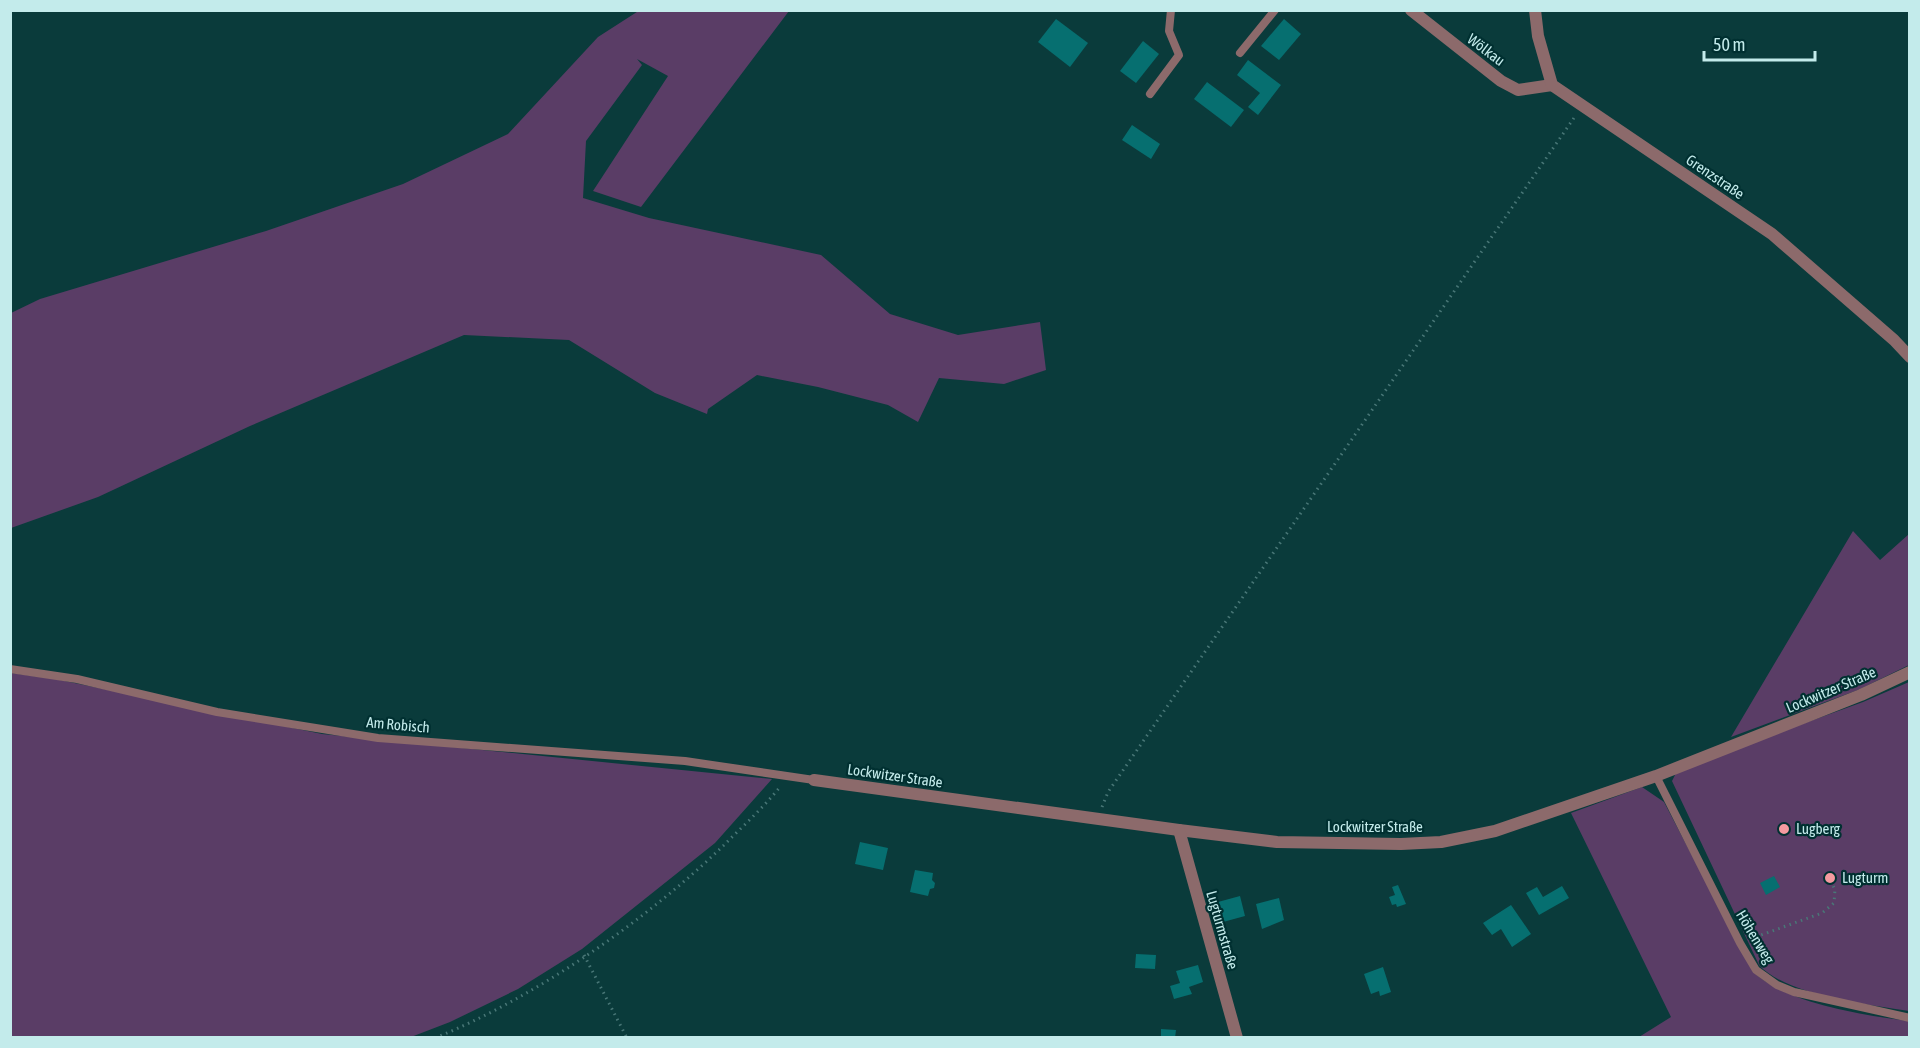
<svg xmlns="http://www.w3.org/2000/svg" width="1920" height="1048" font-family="'Asap Condensed',sans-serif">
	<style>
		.green { fill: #5a3d66 }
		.building { fill: #066f70 }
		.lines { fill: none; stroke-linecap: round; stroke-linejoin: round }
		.path { stroke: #497777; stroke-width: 3; stroke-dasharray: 1.5 4.5; stroke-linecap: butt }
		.lane { stroke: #8c6a6b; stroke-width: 8 }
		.street { stroke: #8c6a6b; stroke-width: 12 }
		.poi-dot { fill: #f49aa0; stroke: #003031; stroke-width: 2 }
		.labels { text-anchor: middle; stroke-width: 4.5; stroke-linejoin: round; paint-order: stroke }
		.street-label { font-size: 15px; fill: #c3ebeb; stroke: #003031 }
		.poi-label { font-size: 15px; fill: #c3ebeb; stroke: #003031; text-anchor: start }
	</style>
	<rect width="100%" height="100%" fill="#0a3b3b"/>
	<!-- green -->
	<g class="green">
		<polygon points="640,10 789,11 641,207 593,191 668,76 637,59 642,65 586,141 583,198 649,218 821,255 890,314 958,335 1040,322 1046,370 1004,384 939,378 918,422 888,405 818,387 757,375 708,409 707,414 655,393 569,340 464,335 250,426 98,497 11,528 11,313 40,299 266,231 403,184 508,134 598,37"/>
		<polygon points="1853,531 1880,560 1909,534 1909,665 1858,690 1731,737"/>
		<polygon points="11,673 55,679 322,734 772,779 715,843 582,949 518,989 450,1022 411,1037 11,1038"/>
		<path d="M1909,682V1011C1869,1005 1786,995 1759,965L1672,781L1678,769L1863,702Z"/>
		<path d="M1642,787L1664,802L1753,972C1789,1004 1862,1015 1909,1021V1037H1639L1671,1017L1571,813Z"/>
	</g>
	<!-- building -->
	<g class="building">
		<polygon points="1056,19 1088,43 1070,67 1038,42"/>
		<polygon points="1284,19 1301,34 1279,60 1261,46"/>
		<polygon points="1143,41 1159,54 1136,83 1120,71"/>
		<polygon points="1248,60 1281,85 1258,115 1248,107 1260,93 1237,75"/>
		<polygon points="1207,82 1244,110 1231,127 1194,99"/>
		<polygon points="1132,125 1160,144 1151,159 1122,140"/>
		<polygon points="860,842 888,848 883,870 855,864"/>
		<polygon points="915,870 933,873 932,880 935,883 934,888 930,889 928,896 910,892"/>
		<polygon points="1774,876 1780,887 1766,895 1760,883"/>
		<polygon points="1398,885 1406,904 1397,907 1396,904 1392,905 1389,897 1395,895 1392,887"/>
		<polygon points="1562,886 1569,898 1539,915 1526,893 1537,887 1543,897"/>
		<polygon points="1240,896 1245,916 1223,922 1218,902"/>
		<polygon points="1279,898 1284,920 1262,929 1256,904"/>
		<polygon points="1511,905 1531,934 1512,947 1501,929 1492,935 1483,923"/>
		<polygon points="1136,954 1156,955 1155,969 1135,968"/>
		<polygon points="1198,965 1203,982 1189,987 1192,994 1174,999 1170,986 1180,983 1176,971"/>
		<polygon points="1383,967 1391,992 1380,996 1379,991 1371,994 1364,974"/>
		<polygon points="1161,1029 1176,1030 1175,1038 1161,1038"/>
	</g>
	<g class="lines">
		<!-- path -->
		<g class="path">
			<polyline points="1102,807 1108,792 1576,115"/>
			<polyline points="1750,939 1822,913 1834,903 1835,890 1831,881"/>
			<polyline points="584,955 627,1038"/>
			<path d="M435,1038C536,997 644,922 723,846C742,827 763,808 780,787"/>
		</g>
		<!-- lane -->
		<g class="lane">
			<polyline points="1240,53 1275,10"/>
			<polyline points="1150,94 1179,55 1169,31 1171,10"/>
			<polyline points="10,669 77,679 217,712 378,738 685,761 814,780"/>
			<polyline points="1656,776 1740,943 1756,970 1777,985 1794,992 1910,1018"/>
		</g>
		<!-- street -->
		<g class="street">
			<polyline points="1411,10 1501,81 1518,90 1552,85"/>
			<polyline points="1535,10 1538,36 1552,85 1772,234 1894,340 1910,357"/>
			<polyline points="814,780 1179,830 1277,842 1401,844 1441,842 1495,831 1656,776 1861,695 1910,672"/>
			<polyline points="1179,830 1237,1038"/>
		</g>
	</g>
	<!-- markers -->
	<g class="poi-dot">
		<circle cx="1784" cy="829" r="6"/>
		<circle cx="1830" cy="878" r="6"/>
	</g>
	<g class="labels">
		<!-- street labels -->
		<g class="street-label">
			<text transform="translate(1486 50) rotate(37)" y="5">Wölkau</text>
			<text transform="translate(1715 177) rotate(34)" y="5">Grenzstraße</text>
			<text transform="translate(1831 690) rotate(-23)" y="5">Lockwitzer Straße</text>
			<text transform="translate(398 725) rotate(5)" y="5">Am Robisch</text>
			<text transform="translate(895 776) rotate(8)" y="5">Lockwitzer Straße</text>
			<text x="1375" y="832">Lockwitzer Straße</text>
			<text transform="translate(1222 930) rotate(74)" y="5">Lugturmstraße</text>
			<text transform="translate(1755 937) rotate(59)" y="5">Höhenweg</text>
		</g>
		<!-- poi labels -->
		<g class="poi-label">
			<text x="1796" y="834">Lugberg</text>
			<text x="1842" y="883">Lugturm</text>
		</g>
	</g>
	<!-- border -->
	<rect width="1920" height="1048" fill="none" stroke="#c3ebeb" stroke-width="24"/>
	<!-- scale -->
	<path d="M1704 51v9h111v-9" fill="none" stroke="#c3ebeb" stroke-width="3"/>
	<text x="1713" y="51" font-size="18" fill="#c3ebeb" stroke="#003031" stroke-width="4.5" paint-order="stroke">50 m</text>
</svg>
